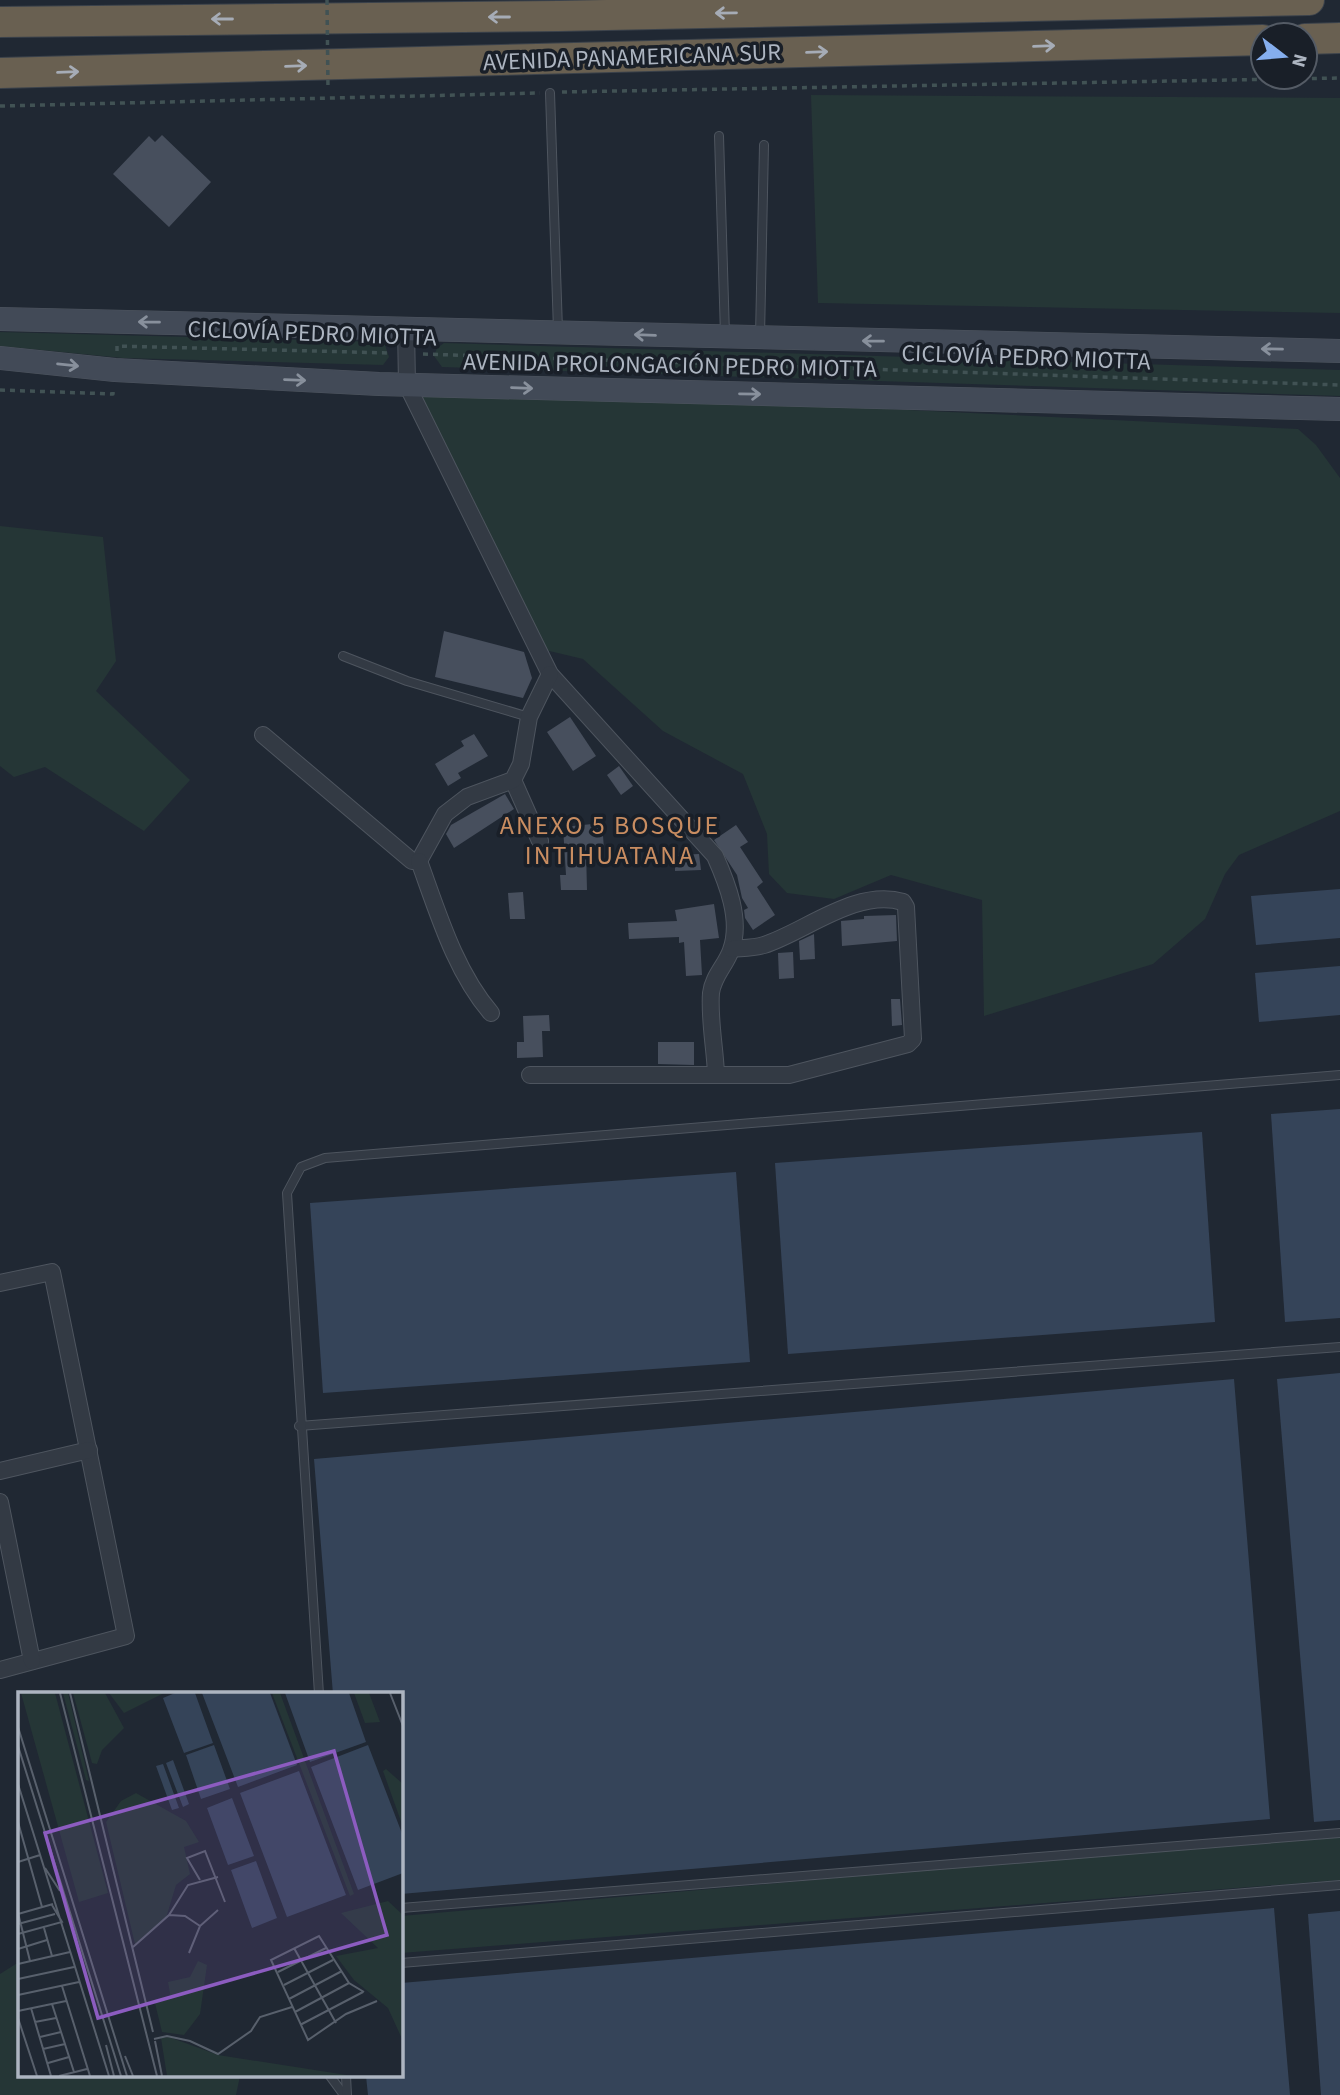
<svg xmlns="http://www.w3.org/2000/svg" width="1340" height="2095" font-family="'Source Sans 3',sans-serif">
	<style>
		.green { fill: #253636 }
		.water { fill: #354459 }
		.building { fill: #474f5d }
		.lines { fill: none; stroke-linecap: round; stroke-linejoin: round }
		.lane-casing { stroke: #4e555f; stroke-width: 10 }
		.street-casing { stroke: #4e555f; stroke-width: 18 }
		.secondary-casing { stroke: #4e555f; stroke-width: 24 }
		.highway-casing { stroke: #3b424b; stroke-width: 32 }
		.path { stroke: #415254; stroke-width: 3.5; stroke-dasharray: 5 5; stroke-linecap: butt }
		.lane { stroke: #333a44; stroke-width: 8 }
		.street { stroke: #333a44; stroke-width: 16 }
		.secondary { stroke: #424a57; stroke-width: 23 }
		.highway { stroke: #696051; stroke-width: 30 }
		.path-bridge { stroke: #415254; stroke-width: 3.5; stroke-dasharray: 5 5; stroke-linecap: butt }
		.oneway { stroke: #a6acb6 }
		.oneway2 { stroke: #88909c }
		.labels { text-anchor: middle; stroke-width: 7; stroke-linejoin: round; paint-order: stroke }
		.street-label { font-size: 24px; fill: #adb5c1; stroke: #191f28 }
		.neighbourhood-label { font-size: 26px; letter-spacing: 2px; fill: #c98d61; stroke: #191f28 }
		.inset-road { fill: none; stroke: #58606c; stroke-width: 2 }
		.view { fill: #8c5cc0; fill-opacity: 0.15; stroke: #8c5cc0; stroke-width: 3.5 }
		.inset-edge { fill: none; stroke: #adb5c1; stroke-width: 3.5 }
	</style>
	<rect width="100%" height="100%" fill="#202833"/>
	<!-- green -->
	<g class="green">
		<polygon points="811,95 1340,98 1340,313 818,303"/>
		<polygon points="0,332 384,342 389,357 383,365 123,358 0,346"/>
		<polygon points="444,343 1340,370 1340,396 442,367 434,356 437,348"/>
		<polygon points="435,387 1298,429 1316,445 1340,478 1340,811 1239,855 1225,874 1205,919 1153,964 984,1016 982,900 891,875 834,899 787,893 769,874 767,834 743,774 663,731 583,659 541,649 423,413 421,395"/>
		<polygon points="0,526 103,537 116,661 96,691 190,780 144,831 45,767 14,777 0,766"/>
		<polygon points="1340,1834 1340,1880 401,1953 401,1916"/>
		<polygon points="19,1962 19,2076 240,2076 236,2095 0,2095 0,1974"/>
	</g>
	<!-- water -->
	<g class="water">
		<polygon points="1340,889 1340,938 1256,945 1251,896"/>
		<polygon points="1340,966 1340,1015 1259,1022 1255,973"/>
		<polygon points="1340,1109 1340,1318 1285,1322 1271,1114"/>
		<polygon points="1202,1132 1215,1322 788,1354 775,1163"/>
		<polygon points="736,1172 750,1362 323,1393 310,1203"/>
		<polygon points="1340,1373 1340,1820 1314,1822 1277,1379"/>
		<polygon points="1234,1379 1270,1819 401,1894 401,1694 333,1694 314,1459"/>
		<polygon points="1274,1908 1290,2095 368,2095 366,2076 401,2076 401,1983"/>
		<polygon points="1340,1911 1340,2095 1321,2095 1308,1914"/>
	</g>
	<!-- building -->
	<g class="building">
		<polygon points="162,135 211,182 169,227 113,174 149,136 155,142"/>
		<polygon points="444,631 524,652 532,678 523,698 435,677"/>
		<polygon points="570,717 596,756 573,771 547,732"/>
		<polygon points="474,734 488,756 458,773 461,778 448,786 435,764 464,746 461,741"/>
		<polygon points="619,766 633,786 621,795 607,775"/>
		<polygon points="505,794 514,809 454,848 446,834 451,825"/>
		<polygon points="602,823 604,849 586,850 587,890 561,890 560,875 566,875 563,827"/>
		<polygon points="736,825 748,842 740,847 763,882 757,887 775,915 753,930 745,918 744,910 748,908 742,898 737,875 714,840"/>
		<polygon points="699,854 701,870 675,871 675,855"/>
		<polygon points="523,892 525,919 510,919 508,893"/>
		<polygon points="714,904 719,938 700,940 702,975 686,976 684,942 679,943 679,937 629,939 628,923 677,921 675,910"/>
		<polygon points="896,915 897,941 842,946 841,921 864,919 864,916"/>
		<polygon points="814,934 815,959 800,960 799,941"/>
		<polygon points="793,952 794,978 779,979 778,953"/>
		<polygon points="891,999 900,999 902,1025 892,1026"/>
		<polygon points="549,1015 550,1031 542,1031 543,1057 517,1058 517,1042 524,1042 523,1016"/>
		<polygon points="658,1042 694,1042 694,1065 658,1064"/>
	</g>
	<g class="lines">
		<!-- lane casing -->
		<g class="lane-casing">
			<g id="lane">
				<polyline points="550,93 558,330"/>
				<polyline points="719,136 725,335"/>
				<polyline points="760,336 764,145"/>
				<polyline points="343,656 407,681 529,717"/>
				<polyline points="299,1426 1340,1347"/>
				<polyline points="319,1694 287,1193 301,1167 325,1158 1340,1075"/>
				<polyline points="401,1908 1340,1833"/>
				<polyline points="401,1963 1340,1885"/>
				<polyline points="330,2076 344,2095"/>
				<polyline points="346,2076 347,2095"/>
			</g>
		</g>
		<!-- street casing -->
		<g class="street-casing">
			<g id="street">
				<path d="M406,327L407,385L550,674L715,856C727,883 742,920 731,950C726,965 713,976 711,993C709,1019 715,1048 716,1074"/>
				<polyline points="263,735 412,861 419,861"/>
				<polyline points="513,780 540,841"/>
				<polyline points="419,861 445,814 467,797 513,780 521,764 529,717 550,674"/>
				<path d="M419,861C438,913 455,971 491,1013"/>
				<path d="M530,1075H789L908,1044L913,1039L906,907L903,902C856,888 805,932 764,945C754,948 742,948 732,949"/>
				<polyline points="0,1283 52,1272 126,1636 0,1670"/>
				<polyline points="0,1471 89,1450"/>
				<polyline points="0,1502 32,1661"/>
			</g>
		</g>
		<!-- secondary casing -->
		<g class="secondary-casing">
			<g id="secondary">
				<polyline points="0,319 1340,351"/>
				<polyline points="0,358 115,370 379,384 1340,409"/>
			</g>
		</g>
		<!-- highway casing -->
		<g class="highway-casing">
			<g id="highway">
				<polyline points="0,22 559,16 1309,0"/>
				<polyline points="1305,39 1340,38"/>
				<polyline points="0,73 1263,40"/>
			</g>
		</g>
		<!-- path -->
		<g class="path">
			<polyline points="562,92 1340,78"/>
			<polyline points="0,106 540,93"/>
			<polyline points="117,351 117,346 391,353"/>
			<polyline points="423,354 1340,385"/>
			<polyline points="0,390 113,394 113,390"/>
		</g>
		<!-- lane -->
		<use href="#lane" class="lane"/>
		<!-- street -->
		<use href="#street" class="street"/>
		<!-- secondary -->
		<use href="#secondary" class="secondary"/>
		<!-- highway -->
		<use href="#highway" class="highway"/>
		<!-- path-bridge -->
		<polyline class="path-bridge" points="327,0 328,89"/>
	</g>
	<!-- one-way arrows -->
	<defs><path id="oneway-shaft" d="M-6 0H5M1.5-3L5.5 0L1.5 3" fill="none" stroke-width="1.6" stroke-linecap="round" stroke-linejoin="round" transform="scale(1.75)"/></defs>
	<g class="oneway">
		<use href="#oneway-shaft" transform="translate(726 13) rotate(179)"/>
		<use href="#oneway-shaft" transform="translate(499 17) rotate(180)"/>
		<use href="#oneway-shaft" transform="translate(222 19) rotate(180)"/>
		<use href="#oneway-shaft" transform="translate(1044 46) rotate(-2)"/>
		<use href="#oneway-shaft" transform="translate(817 52) rotate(-2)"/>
		<use href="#oneway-shaft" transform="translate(296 66) rotate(-2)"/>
		<use href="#oneway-shaft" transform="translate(68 72) rotate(-2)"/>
	</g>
	<g class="oneway2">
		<use href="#oneway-shaft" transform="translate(149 322) rotate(-179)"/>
		<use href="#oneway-shaft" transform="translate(645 335) rotate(-178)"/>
		<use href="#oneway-shaft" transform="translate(873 341) rotate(-179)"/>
		<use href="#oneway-shaft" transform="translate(1272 349) rotate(-179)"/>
		<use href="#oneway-shaft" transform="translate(68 365) rotate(6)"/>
		<use href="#oneway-shaft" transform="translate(295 380) rotate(2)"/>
		<use href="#oneway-shaft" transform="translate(522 388) rotate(2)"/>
		<use href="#oneway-shaft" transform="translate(750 394) rotate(1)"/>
	</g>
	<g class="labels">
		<!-- street labels -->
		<g class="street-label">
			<text transform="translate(632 57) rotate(-2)" y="8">AVENIDA PANAMERICANA SUR</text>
			<text transform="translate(312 333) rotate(2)" y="8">CICLOVÍA PEDRO MIOTTA</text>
			<text transform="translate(1026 357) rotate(2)" y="8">CICLOVÍA PEDRO MIOTTA</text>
			<text transform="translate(670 365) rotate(1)" y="8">AVENIDA PROLONGACIÓN PEDRO MIOTTA</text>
		</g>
		<!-- neighbourhood labels -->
		<g class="neighbourhood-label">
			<text x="610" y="834">ANEXO 5 BOSQUE<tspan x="610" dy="30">INTIHUATANA</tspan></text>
		</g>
	</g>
	<!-- overview -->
	<g transform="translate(18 1692)">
		<rect width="385" height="385" fill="#202833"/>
		<path d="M3,1H37L90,201L61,210ZM45,1H50L71,89L68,88ZM55,1H87L106,36L84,58L79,72L74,71ZM91,1H146L106,21ZM254,1H262L336,202L332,204ZM336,1H351L362,30L347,31ZM368,77L385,92V135L365,79ZM118,101L168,129L181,150L166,155L172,182L158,193L148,226L117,252L88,130L103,109ZM370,209L385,223V349L370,316L336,288L318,264L360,256L323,221ZM180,269L189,273L182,322L166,343L144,340L137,311L153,307L150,290L172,285ZM151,345L200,363L335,384H149L143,346Z" fill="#253636"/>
		<path d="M157,1H177L195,51L166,61L145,6ZM184,1H252L279,73L220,95ZM267,1H331L348,50L292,70ZM196,53L212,97L183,107L168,63ZM350,53L385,144V181L340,198L293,75ZM155,68L171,112L165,115L148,71ZM145,72L161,116L154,118L138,74ZM281,79L328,203L269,225L222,101ZM214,106L236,164L210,173L189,116ZM238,169L259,226L234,236L213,178Z" fill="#354459"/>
		<path class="inset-road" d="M42,1L139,384M52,1L135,340M372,1L385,34M0,35L109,384M0,54L103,384M0,92L91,384M0,130L24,215M0,170L22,163M27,176L42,199M182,188L169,166L187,159L207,210M0,221L12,269M0,222L35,212M151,223L167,224L182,234M0,232L37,222M26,236L34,264M0,242L44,230L34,213M115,255L151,223L170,193L200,185M276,256L318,331M0,257L29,248M171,261L182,234L200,218M0,272L52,260M260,280L308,256M0,287L56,275M266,293L315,268M44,294L72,384M346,300L331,291L301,244L253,268L290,348L328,322L359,309M0,303L61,290M271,307L324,279M34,312L56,380M13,316L33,384M0,319L48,309M277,320L331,291M0,326L19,384M17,330L38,326M282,333L345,300M22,345L43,340M136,347L149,344L172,349L200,362L233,339L242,325L274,315M137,349L144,384M88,353L96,384M25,357L47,352M107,364L115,384M30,371L51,365M41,384L69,377"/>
		<path class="view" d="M316,59L369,243L80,326L27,141Z"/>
		<rect width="385" height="385" class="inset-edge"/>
	</g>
	<!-- north arrow -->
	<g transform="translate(1284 56) rotate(106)"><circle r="33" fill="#191f28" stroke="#545b65" stroke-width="2"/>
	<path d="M0-5L12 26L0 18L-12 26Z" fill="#85aeee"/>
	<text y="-10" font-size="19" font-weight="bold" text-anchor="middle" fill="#adb5c1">N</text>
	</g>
</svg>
